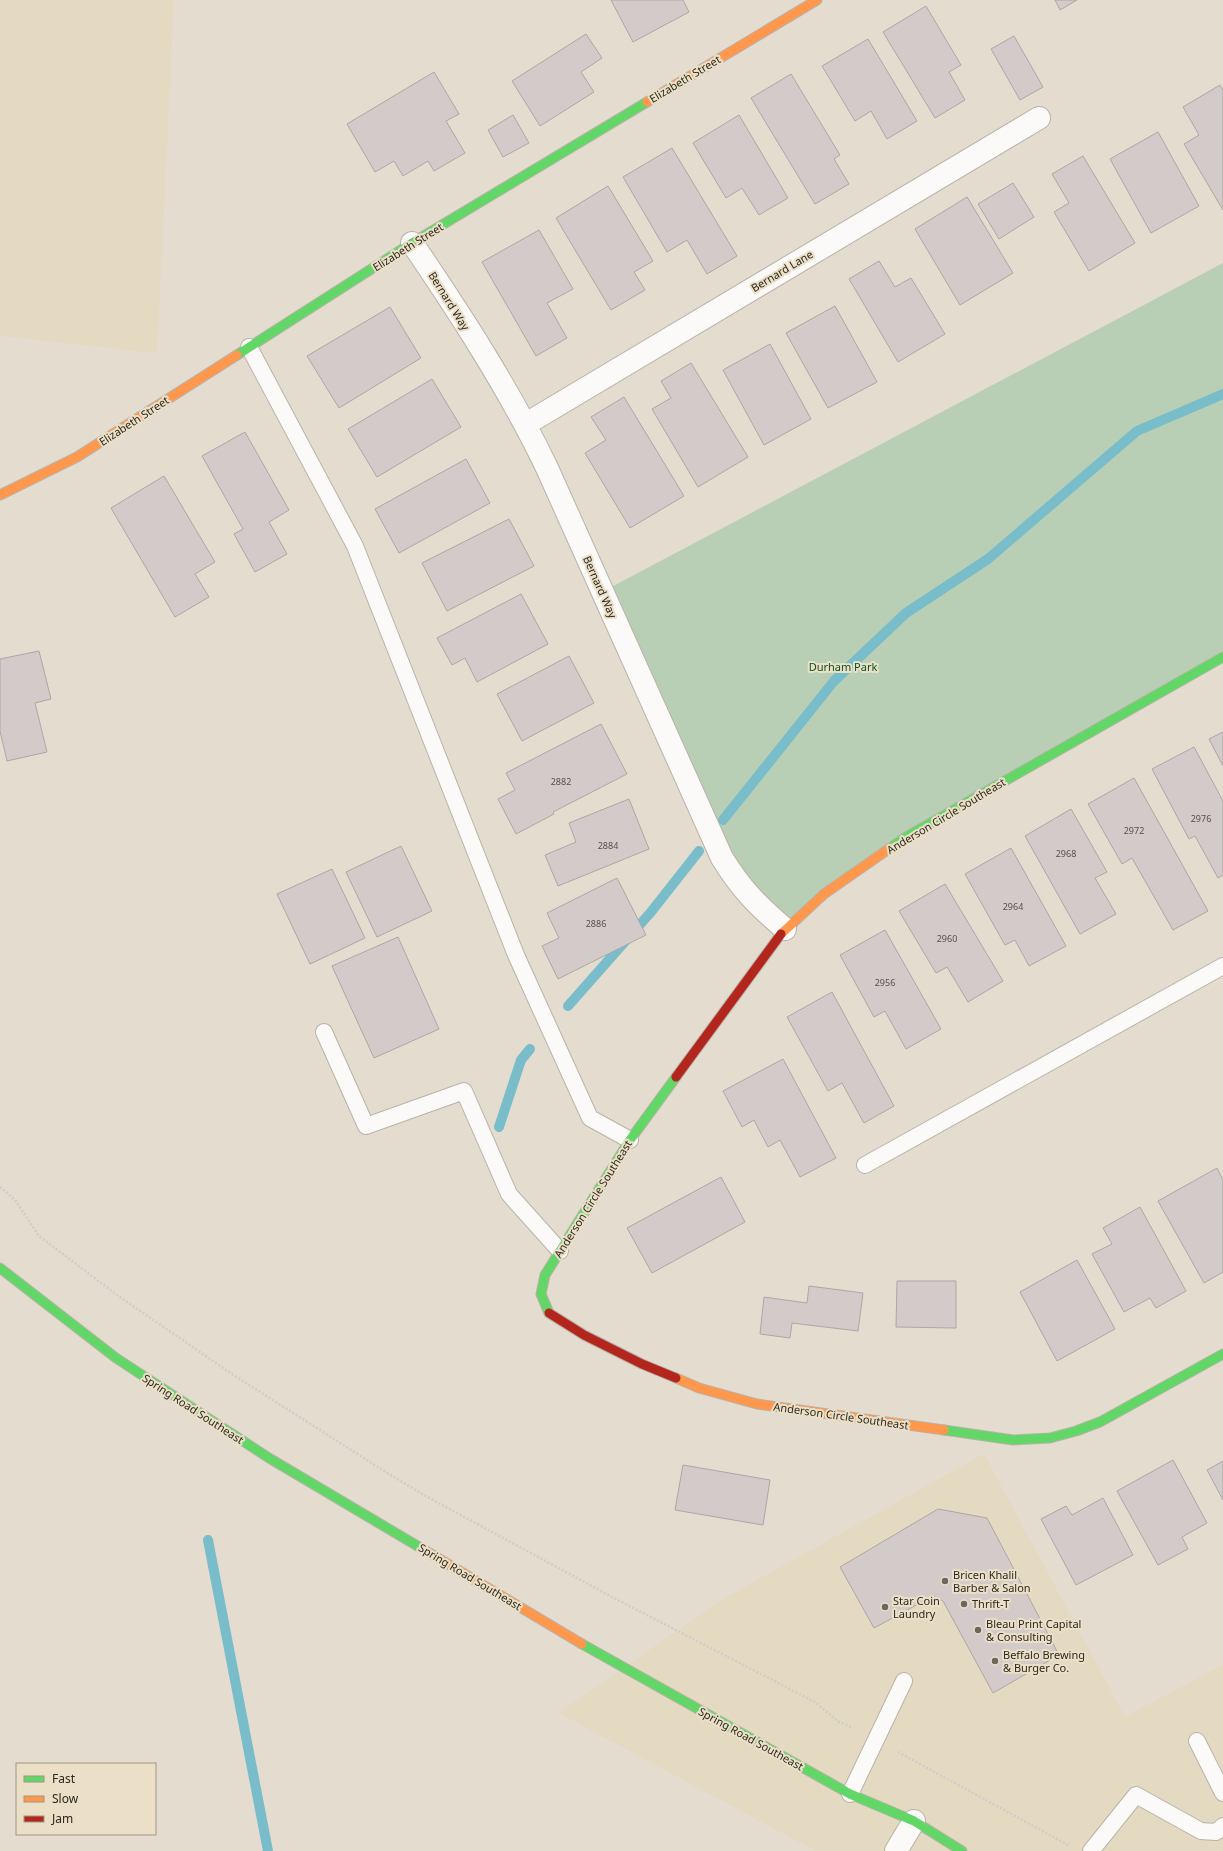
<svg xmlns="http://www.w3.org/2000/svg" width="1223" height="1851" font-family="'Noto Sans',sans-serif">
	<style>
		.built { fill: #e4d9c1 }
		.green { fill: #b9cfb5 }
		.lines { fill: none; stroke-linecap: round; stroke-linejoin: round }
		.stream { stroke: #79bdcb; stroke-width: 10 }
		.building { fill: #d2cbca; stroke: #ada7a5 }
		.lane-casing { stroke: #b9b3a9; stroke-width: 18 }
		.street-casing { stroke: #b9b3a9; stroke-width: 24 }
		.fast-casing { stroke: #b9b3a9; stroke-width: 11 }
		.slow-casing { stroke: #b9b3a9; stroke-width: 11 }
		.jam-casing { stroke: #b9b3a9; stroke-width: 11 }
		.path { stroke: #cfcec9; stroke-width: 2.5; stroke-dasharray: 2 2; stroke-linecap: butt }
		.lane { stroke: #fbfaf8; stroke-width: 16 }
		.street { stroke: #fbfaf8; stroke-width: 22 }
		.fast { stroke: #63d668; stroke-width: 9 }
		.slow { stroke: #ff974d; stroke-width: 9 }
		.jam { stroke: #b3261e; stroke-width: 9 }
		.poi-dot { fill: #6c675d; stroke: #ebe0c7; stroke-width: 1.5 }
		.labels { text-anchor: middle; stroke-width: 4; stroke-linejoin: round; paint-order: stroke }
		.number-label { font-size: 9px; fill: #56524a }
		.street-label { font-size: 11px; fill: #2c281f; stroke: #ebe0c7 }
		.park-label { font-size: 11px; fill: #045223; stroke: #ebe0c7 }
		.poi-label { font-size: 11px; fill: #2c281f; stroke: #ebe0c7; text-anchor: start }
	</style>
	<rect width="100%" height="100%" fill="#e3dccf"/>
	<!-- built -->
	<g class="built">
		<polygon points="0,0 174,0 157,353 0,336"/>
		<polygon points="984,1454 1125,1717 1223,1665 1223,1851 816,1851 559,1713 720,1601"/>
	</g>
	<!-- green -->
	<polygon class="green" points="1223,263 1223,657 906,837 785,929 755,904 602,592"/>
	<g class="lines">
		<!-- stream -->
		<g class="stream">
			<polyline points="723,820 834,681 906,613 988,559 1137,431 1223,394"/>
			<polyline points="568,1006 651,912 699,851"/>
			<polyline points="499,1127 521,1060 530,1049"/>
			<polyline points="208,1540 268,1851"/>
		</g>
	</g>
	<!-- building -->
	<g class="building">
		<polygon points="611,0 683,0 689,12 633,42"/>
		<polygon points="1055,0 1077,0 1060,10"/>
		<polygon points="926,6 961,65 949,72 965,100 935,118 883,32"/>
		<polygon points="586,34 602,58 581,72 594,92 540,126 512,81"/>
		<polygon points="1014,36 1043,87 1020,100 991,49"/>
		<polygon points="868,39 917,121 887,139 871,111 855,121 822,66"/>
		<polygon points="434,72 459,114 446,121 465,153 434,171 428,161 403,176 394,161 375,172 347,124"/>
		<polygon points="791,74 840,155 834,159 849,184 815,204 751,98"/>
		<polygon points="1220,85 1223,91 1223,210 1184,144 1199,135 1183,107"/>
		<polygon points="513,115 529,143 503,157 488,130"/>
		<polygon points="739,115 788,198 759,215 742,188 726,198 693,143"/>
		<polygon points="1158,132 1199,206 1151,233 1110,159"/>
		<polygon points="672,148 737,256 707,274 687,240 667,252 623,177"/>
		<polygon points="1083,156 1135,243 1089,271 1054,212 1069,203 1052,174"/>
		<polygon points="1013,183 1034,217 999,239 978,204"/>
		<polygon points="608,186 653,261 634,272 645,290 611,310 556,218"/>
		<polygon points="967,197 1013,273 960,305 915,229"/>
		<polygon points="539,230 573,289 547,303 567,338 536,356 482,262"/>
		<polygon points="879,261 895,287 911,278 945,334 898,362 849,279"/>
		<polygon points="835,306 877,382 828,408 786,333"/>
		<polygon points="390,307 421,358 339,408 307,356"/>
		<polygon points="770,344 811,419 764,445 723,370"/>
		<polygon points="691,363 748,457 698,487 652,409 671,398 661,381"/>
		<polygon points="432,379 461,427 377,477 348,429"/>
		<polygon points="624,397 684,496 630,528 585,453 606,440 591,417"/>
		<polygon points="245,432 289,510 269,522 287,554 255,572 234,534 243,529 202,456"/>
		<polygon points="466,459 490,503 399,553 375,509"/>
		<polygon points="164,476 215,562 195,574 209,597 175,617 111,508"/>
		<polygon points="509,519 534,566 447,611 422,563"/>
		<polygon points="521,594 548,644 477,682 465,658 452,665 437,638"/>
		<polygon points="39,651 51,699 35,703 47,752 7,761 0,731 0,659"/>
		<polygon points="569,656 594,703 522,741 497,694"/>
		<polygon points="601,724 627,774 553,812 554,814 516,834 498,799 515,790 506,773"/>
		<polygon points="1223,732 1223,766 1209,739"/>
		<polygon points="1194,747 1223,801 1223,875 1218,878 1195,836 1189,839 1152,769"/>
		<polygon points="1134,778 1208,911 1173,930 1132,858 1122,864 1088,804"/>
		<polygon points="629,799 649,849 558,886 545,855 576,842 569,823"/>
		<polygon points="1071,809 1107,872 1095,878 1116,914 1080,934 1025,836"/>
		<polygon points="401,846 432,911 377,937 346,872"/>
		<polygon points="1011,848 1066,946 1029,966 1015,940 1005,945 965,874"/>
		<polygon points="332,869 365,938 310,964 277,894"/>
		<polygon points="617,878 646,935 558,979 542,946 559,938 547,913"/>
		<polygon points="945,884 1003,981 968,1002 947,967 936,973 899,911"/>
		<polygon points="885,930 941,1029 906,1049 885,1011 874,1017 840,955"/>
		<polygon points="398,937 439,1029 374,1058 332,966"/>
		<polygon points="832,992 894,1106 864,1123 842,1083 828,1091 787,1017"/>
		<polygon points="783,1059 836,1158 800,1177 780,1140 768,1147 754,1120 742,1127 723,1091"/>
		<polygon points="1217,1168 1223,1180 1223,1272 1204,1283 1158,1201"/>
		<polygon points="721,1177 745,1222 652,1273 627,1228"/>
		<polygon points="1140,1207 1186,1291 1156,1308 1150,1298 1124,1312 1092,1254 1112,1244 1103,1228"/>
		<polygon points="1077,1260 1115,1329 1057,1361 1020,1292"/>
		<polygon points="897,1281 956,1281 956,1328 896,1327"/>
		<polygon points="809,1286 863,1293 858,1331 792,1323 790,1338 760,1334 764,1297 807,1303"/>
		<polygon points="1173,1460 1207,1523 1182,1537 1188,1549 1158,1565 1117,1491"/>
		<polygon points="1223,1461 1223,1500 1207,1470"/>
		<polygon points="683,1465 770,1480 763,1525 675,1510"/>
		<polygon points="1103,1498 1133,1555 1076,1585 1041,1519 1066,1506 1072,1515"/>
		<polygon points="938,1509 987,1518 1059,1655 993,1693 943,1601 933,1596 874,1628 840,1567"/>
	</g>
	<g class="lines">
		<!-- lane casing -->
		<g class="lane-casing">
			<g id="lane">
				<polyline points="249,347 355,546 516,955 590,1118 630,1140"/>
				<polyline points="324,1032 366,1126 464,1091 509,1194 560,1251"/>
				<polyline points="865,1165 1223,966"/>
				<polyline points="1197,1741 1223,1793"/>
				<polyline points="850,1794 904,1681"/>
				<polyline points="1091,1851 1136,1795 1201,1831 1216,1832 1223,1826"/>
			</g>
		</g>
		<!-- street casing -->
		<g class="street-casing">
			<g id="street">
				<path d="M412,243C461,315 509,389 547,468L722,858C741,889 757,905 785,929"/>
				<polyline points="526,424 1039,118"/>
				<polyline points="896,1851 914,1821"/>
			</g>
		</g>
		<!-- fast casing -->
		<g class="fast-casing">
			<g id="fast">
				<polyline points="237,355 412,243 647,102"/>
				<polyline points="890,848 906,837 1223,657"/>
				<polyline points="0,1268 116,1358 269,1458 426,1551"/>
				<polyline points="549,1313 541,1294 545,1275 630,1140 676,1077"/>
				<polyline points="944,1430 1013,1440 1050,1438 1076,1431 1100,1422 1223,1354"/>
				<polyline points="582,1644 850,1794 914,1821 962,1851"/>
			</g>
		</g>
		<!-- slow casing -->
		<g class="slow-casing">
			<g id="slow">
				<polyline points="647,102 817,0"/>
				<polyline points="0,495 77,457 237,355"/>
				<polyline points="781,934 824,894 890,848"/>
				<polyline points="676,1378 699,1388 757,1404 944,1430"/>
				<polyline points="426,1551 582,1644"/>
			</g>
		</g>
		<!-- jam casing -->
		<g class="jam-casing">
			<g id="jam">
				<polyline points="676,1077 781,934"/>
				<polyline points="549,1313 584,1335 642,1364 676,1378"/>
			</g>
		</g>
		<!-- path -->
		<g class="path">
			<polyline points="0,1187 15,1200 39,1236 117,1295 232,1374 392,1476 433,1500 612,1597 815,1702 839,1722 853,1728"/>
			<polyline points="898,1752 1068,1845"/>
		</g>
		<!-- lane -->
		<use href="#lane" class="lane"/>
		<!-- street -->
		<use href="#street" class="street"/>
		<!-- fast -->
		<use href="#fast" class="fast"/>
		<!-- slow -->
		<use href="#slow" class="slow"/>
		<!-- jam -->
		<use href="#jam" class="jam"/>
	</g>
	<!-- markers -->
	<g class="poi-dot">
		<circle cx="945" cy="1581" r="4"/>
		<circle cx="964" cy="1604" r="4"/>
		<circle cx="885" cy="1607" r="4"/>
		<circle cx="978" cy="1630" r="4"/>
		<circle cx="995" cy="1661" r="4"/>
	</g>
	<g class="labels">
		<!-- number labels -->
		<g class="number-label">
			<text x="561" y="785">2882</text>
			<text x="1201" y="822">2976</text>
			<text x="1134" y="834">2972</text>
			<text x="608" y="849">2884</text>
			<text x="1066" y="857">2968</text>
			<text x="1013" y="910">2964</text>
			<text x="596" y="927">2886</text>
			<text x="947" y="942">2960</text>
			<text x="885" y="986">2956</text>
		</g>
		<!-- street labels -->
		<g class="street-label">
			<text transform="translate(685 79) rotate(-31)" y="4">Elizabeth Street</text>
			<text transform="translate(408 247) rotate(-32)" y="4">Elizabeth Street</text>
			<text transform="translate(782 271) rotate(-31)" y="4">Bernard Lane</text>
			<text transform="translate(449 301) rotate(58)" y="4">Bernard Way</text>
			<text transform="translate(134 421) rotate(-33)" y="4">Elizabeth Street</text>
			<text transform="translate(600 587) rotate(66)" y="4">Bernard Way</text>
			<text transform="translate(946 816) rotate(-31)" y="4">Anderson Circle Southeast</text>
			<text transform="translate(593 1199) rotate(-58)" y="4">Anderson Circle Southeast</text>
			<text transform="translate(193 1409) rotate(33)" y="4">Spring Road Southeast</text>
			<text transform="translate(841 1416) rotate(8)" y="4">Anderson Circle Southeast</text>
			<text transform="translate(470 1577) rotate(31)" y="4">Spring Road Southeast</text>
			<text transform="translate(751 1739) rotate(29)" y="4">Spring Road Southeast</text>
		</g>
		<!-- park labels -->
		<g class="park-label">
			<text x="843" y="671">Durham Park</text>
		</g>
		<!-- poi labels -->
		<g class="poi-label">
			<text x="953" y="1579">Bricen Khalil<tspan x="953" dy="13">Barber &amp; Salon</tspan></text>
			<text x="893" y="1605">Star Coin<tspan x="893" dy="13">Laundry</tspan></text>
			<text x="972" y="1608">Thrift-T</text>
			<text x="986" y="1628">Bleau Print Capital<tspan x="986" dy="13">&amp; Consulting</tspan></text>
			<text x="1003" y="1659">Beffalo Brewing<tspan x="1003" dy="13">&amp; Burger Co.</tspan></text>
		</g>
	</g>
	<!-- legend -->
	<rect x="16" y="1763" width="140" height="72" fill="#ebe0c7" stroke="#9f9684"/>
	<rect x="24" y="1776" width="20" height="6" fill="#63d668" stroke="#9f9684"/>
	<text x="52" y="1783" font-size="12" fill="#2c281f">Fast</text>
	<rect x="24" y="1796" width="20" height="6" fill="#ff974d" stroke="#9f9684"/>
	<text x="52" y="1803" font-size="12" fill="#2c281f">Slow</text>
	<rect x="24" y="1816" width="20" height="6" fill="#b3261e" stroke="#9f9684"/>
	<text x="52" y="1823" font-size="12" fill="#2c281f">Jam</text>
</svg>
